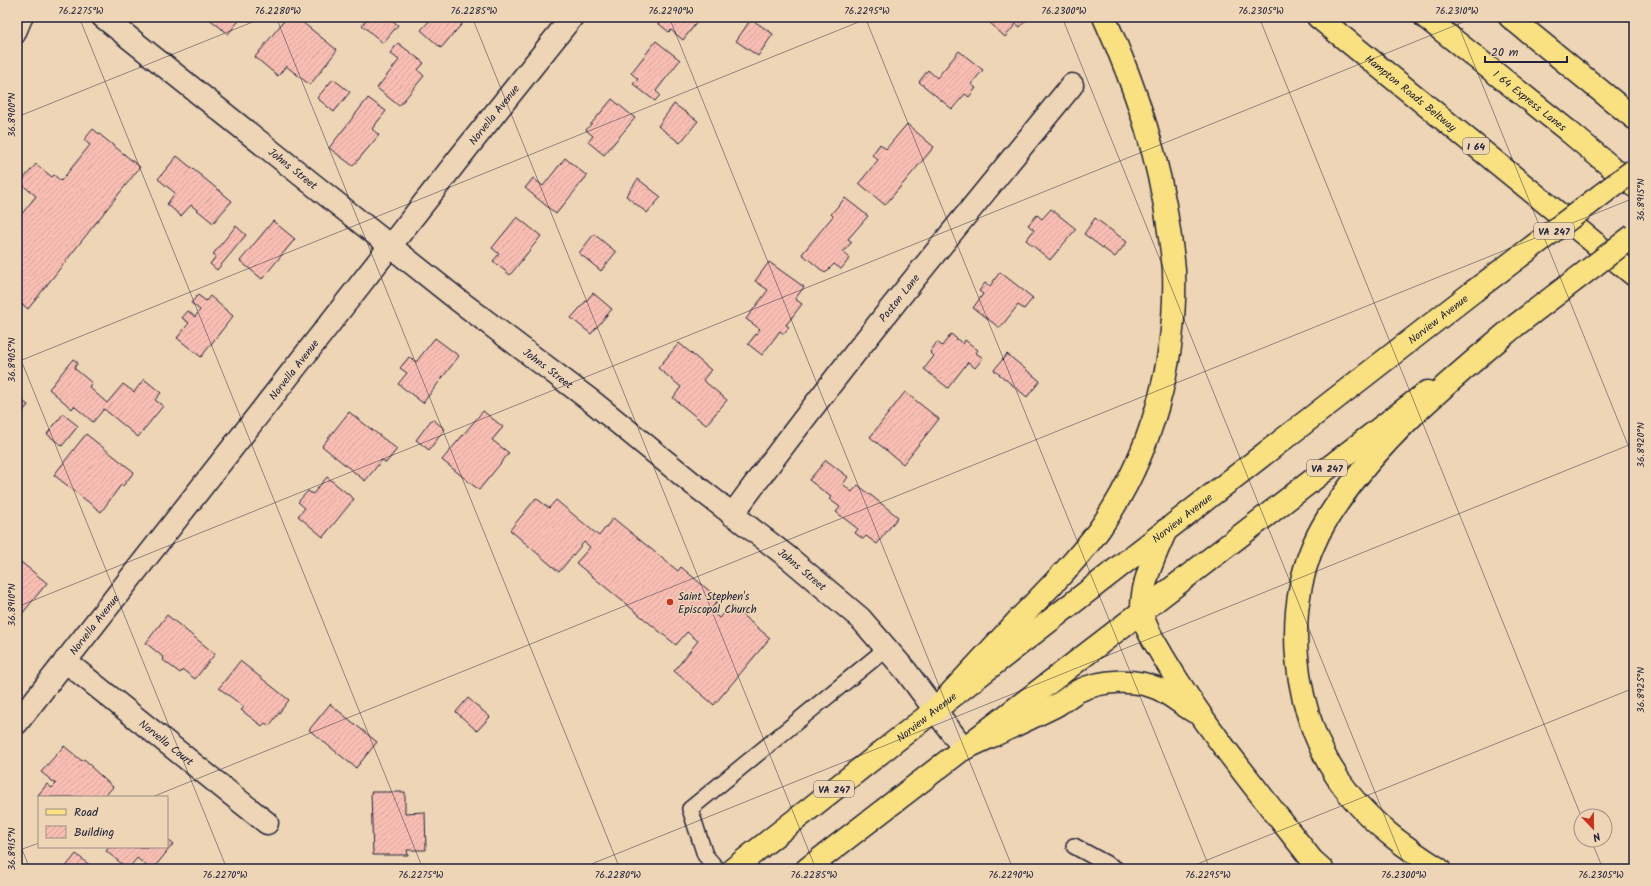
<svg xmlns="http://www.w3.org/2000/svg" width="1651" height="886" font-family="Kalam,sans-serif">
	<style>
		.building { fill: url(#building-hatch); stroke: #22223b }
		.lines { fill: none; stroke-linecap: round; stroke-linejoin: round }
		.service-casing { stroke: #22223b; stroke-width: 18 }
		.minor-casing { stroke: #22223b; stroke-width: 25 }
		.primary-casing { stroke: #22223b; stroke-width: 25 }
		.motorway-casing { stroke: #22223b; stroke-width: 25 }
		.service { stroke: #edd5b5; stroke-width: 15 }
		.minor { stroke: #edd5b5; stroke-width: 22 }
		.primary { stroke: #f9e181; stroke-width: 22 }
		.motorway { stroke: #f9e181; stroke-width: 22 }
		.primary-bridge-casing { stroke: #22223b; stroke-width: 25; stroke-linecap: butt }
		.primary-bridge { stroke: #f9e181; stroke-width: 22 }
		.ticks { fill: none; stroke: #22223b; stroke-width: 1; stroke-opacity: 0.45 }
		.poi-dot { fill: #c8321e; stroke: #edd5b5; stroke-width: 1.5 }
		.labels { text-anchor: middle; stroke-width: 3; stroke-linejoin: round; paint-order: stroke }
		.shield { fill: #edd5b5; stroke: #5f5860; stroke-width: 1 }
		.shield-label { font-size: 10px; font-weight: bold; fill: #22223b }
		.street-label { font-size: 11px; fill: #22223b; stroke: #edd5b5 }
		.poi-label { font-size: 11px; fill: #22223b; stroke: #edd5b5; text-anchor: start }
		.neatline { fill: none; stroke: #22223b; stroke-width: 1.5 }
		.ticks-label { font-size: 10px; text-anchor: middle; fill: #22223b }
	</style>
	<defs>
		<pattern id="building-hatch" width="6" height="6" patternUnits="userSpaceOnUse"><rect width="6" height="6" fill="#f9beb3"/><path d="M-1 1l2-2M0 6l6-6M5 7l2-2" fill="none" stroke="#d5a39b"/></pattern>
	</defs>
	<rect width="100%" height="100%" fill="#edd5b5"/>
	<filter id="ink" filterUnits="userSpaceOnUse"><feTurbulence type="fractalNoise" baseFrequency=".025" numOctaves="2"/><feDisplacementMap in="SourceGraphic" scale="8" xChannelSelector="R" yChannelSelector="G"/><feConvolveMatrix kernelMatrix="1 2 1 2 8 2 1 2 1" color-interpolation-filters="sRGB"/></filter>
	<g filter="url(#ink)">
		<!-- building -->
		<g class="building">
			<polygon points="207,17 242,17 228,34"/>
			<polygon points="287,17 296,17 337,50 310,85 286,66 278,76 255,57"/>
			<polygon points="369,17 388,17 398,25 383,43 362,25"/>
			<polygon points="433,17 468,17 441,48 421,30"/>
			<polygon points="657,17 701,17 683,40 671,30 669,32 654,20"/>
			<polygon points="987,17 1029,17 1020,27 1016,24 1005,37 986,19"/>
			<polygon points="751,19 773,34 758,56 736,41"/>
			<polygon points="656,41 680,60 656,91 660,95 655,101 633,84 638,79 631,73"/>
			<polygon points="398,43 424,63 418,70 424,76 399,106 377,88 399,60 390,53"/>
			<polygon points="959,51 983,70 971,84 976,88 969,97 965,94 952,109 919,82 928,70 937,78"/>
			<polygon points="333,79 350,92 334,112 317,98"/>
			<polygon points="368,98 386,111 372,129 379,135 353,166 329,148"/>
			<polygon points="612,99 635,118 604,155 588,142 593,136 586,130"/>
			<polygon points="674,104 698,121 680,143 658,126"/>
			<polygon points="907,124 934,147 885,205 859,183 878,160 872,155 880,144 886,149"/>
			<polygon points="93,129 140,167 28,309 22,304 17,310 17,220 36,196 20,183 36,164 52,177 54,175 61,181 90,145 84,140"/>
			<polygon points="177,156 232,201 213,223 191,205 181,216 167,204 175,193 158,179"/>
			<polygon points="565,158 587,176 556,214 525,188 533,178 543,186"/>
			<polygon points="638,179 661,197 647,213 626,196"/>
			<polygon points="845,198 868,216 848,239 852,242 843,252 850,258 841,269 834,264 825,273 802,254 833,216 831,214"/>
			<polygon points="1051,209 1076,229 1050,260 1026,240 1034,230 1028,225 1037,215 1042,219"/>
			<polygon points="517,217 541,236 510,275 493,261 499,254 492,248"/>
			<polygon points="1095,218 1127,242 1115,257 1084,234"/>
			<polygon points="273,221 295,239 262,279 240,261"/>
			<polygon points="236,226 246,235 217,270 210,264 216,256 213,254"/>
			<polygon points="594,234 616,252 601,271 579,253"/>
			<polygon points="769,262 804,287 795,299 802,304 786,325 789,327 784,334 780,331 762,355 748,344 760,329 746,319 768,290 755,281"/>
			<polygon points="1000,272 1033,298 1024,309 1018,305 1000,328 973,308 983,294 979,291 985,283 990,286"/>
			<polygon points="593,293 612,309 591,334 571,318"/>
			<polygon points="198,295 206,301 210,296 233,316 201,357 177,338 189,323 182,318 188,311 195,317 200,310 191,303"/>
			<polygon points="951,334 963,344 965,340 978,350 976,353 983,358 975,368 968,362 948,388 924,369 934,356 930,352 937,342 942,346"/>
			<polygon points="435,338 459,356 423,403 398,384 407,373 400,368 409,357 416,362"/>
			<polygon points="679,343 711,370 703,380 727,400 706,425 673,398 681,387 658,368"/>
			<polygon points="1007,354 1040,381 1027,397 994,370"/>
			<polygon points="73,359 78,363 74,368 92,383 89,387 107,403 123,384 134,392 144,379 161,393 155,400 163,406 138,437 104,409 93,422 74,406 72,409 49,389"/>
			<polygon points="905,392 939,419 903,464 870,437"/>
			<polygon points="17,397 28,405 17,419"/>
			<polygon points="483,411 503,427 492,440 509,453 479,490 442,460"/>
			<polygon points="349,412 397,449 386,463 382,460 365,481 322,446"/>
			<polygon points="63,414 78,426 62,446 47,434"/>
			<polygon points="432,419 445,429 429,450 416,440"/>
			<polygon points="86,434 134,472 123,486 121,485 101,512 54,475"/>
			<polygon points="826,460 848,477 843,484 852,492 858,485 898,517 877,544 866,536 863,539 855,533 858,529 836,512 840,507 829,499 831,497 809,480"/>
			<polygon points="327,477 354,499 323,537 298,516 305,508 298,502 308,491 313,494"/>
			<polygon points="536,498 549,508 556,500 599,536 613,518 678,571 681,567 719,599 710,610 719,618 730,605 770,638 714,705 674,671 698,641 687,632 676,645 576,563 590,547 584,542 559,572 510,530"/>
			<polygon points="17,559 47,583 17,620"/>
			<polygon points="167,615 215,654 195,679 183,670 180,673 163,660 164,658 146,643"/>
			<polygon points="240,661 289,700 269,726 265,723 262,726 241,710 244,707 219,688"/>
			<polygon points="468,698 490,717 477,731 456,712"/>
			<polygon points="330,704 377,742 356,768 309,730"/>
			<polygon points="64,746 82,761 84,759 92,766 91,767 113,787 104,797 40,797 38,795 47,784 52,788 56,784 41,772"/>
			<polygon points="371,792 405,792 405,813 425,812 426,850 407,850 408,855 373,855"/>
			<polygon points="167,839 173,844 153,869 150,869 137,858 128,869 106,851 109,847 167,847"/>
			<polygon points="76,854 92,867 90,869 64,869"/>
		</g>
		<g class="lines">
			<!-- service casing -->
			<g class="service-casing">
				<g id="service">
					<polyline points="17,36 25,17"/>
					<polyline points="1074,846 1116,869"/>
					<polyline points="717,869 705,855 690,809 887,648"/>
				</g>
			</g>
			<!-- minor casing -->
			<g class="minor-casing">
				<g id="minor">
					<path id="s1" d="M103,17L458,300L594,403L692,483L789,558L860,618L906,671L964,749"/>
					<path id="s2" d="M732,515C840,367 957,226 1072,85"/>
					<path id="s3" d="M65,661L267,823"/>
					<path id="s4" d="M17,723L460,157L572,17"/>
				</g>
			</g>
			<!-- primary casing -->
			<g class="primary-casing">
				<g id="primary">
					<path id="s5" d="M733,869L935,710L1474,291"/>
					<polyline points="807,869 1427,392"/>
				</g>
			</g>
			<!-- motorway casing -->
			<g class="motorway-casing">
				<g id="motorway">
					<path id="s6" d="M1318,17L1634,275"/>
					<path id="s7" d="M1425,17L1567,130L1634,186"/>
					<polyline points="1510,17 1634,118"/>
					<path d="M1166,530C1155,555 1141,583 1142,611C1143,626 1155,642 1162,655C1205,728 1260,793 1312,860L1322,869"/>
					<path d="M935,710C964,678 994,647 1023,615C1050,587 1076,561 1099,530C1152,454 1177,362 1174,270C1173,257 1171,244 1169,231C1159,156 1135,85 1104,17"/>
					<path d="M964,749C994,735 1025,721 1055,706C1063,702 1070,695 1078,691C1102,680 1134,678 1159,689C1171,695 1183,705 1195,712"/>
					<path d="M1439,869C1406,848 1375,826 1350,795C1291,722 1276,600 1327,519C1376,441 1446,384 1515,326"/>
				</g>
			</g>
			<!-- service -->
			<use href="#service" class="service"/>
			<!-- minor -->
			<use href="#minor" class="minor"/>
			<!-- primary -->
			<use href="#primary" class="primary"/>
			<!-- motorway -->
			<use href="#motorway" class="motorway"/>
			<!-- primary-bridge casing -->
			<g class="primary-bridge-casing">
				<g id="primary-bridge">
					<polyline points="1474,291 1634,170"/>
					<polyline points="1515,326 1634,235"/>
				</g>
			</g>
			<!-- primary-bridge -->
			<use href="#primary-bridge" class="primary-bridge"/>
		</g>
	</g>
	<!-- ticks -->
	<path class="ticks" d="M79,17L423,869M276,17L620,869M472,17L816,869M669,17L1013,869M865,17L1210,869M1062,17L1406,869M1259,17L1581,816M1455,17L1634,460M17,117L265,17M17,350L227,869M17,362L871,17M17,607L1476,17M152,797L1634,198M17,837L30,869M1591,840L1603,869M17,851L39,843M579,869L1634,443M1185,869L1634,688"/>
	<!-- markers -->
	<circle class="poi-dot" cx="670" cy="602" r="4"/>
	<g class="labels">
		<!-- shield labels -->
		<g class="shield">
			<rect x="1463" y="138" width="26" height="16" rx="3"/>
			<rect x="1534" y="223" width="40" height="16" rx="3"/>
			<rect x="1307" y="460" width="40" height="16" rx="3"/>
			<rect x="814" y="781" width="40" height="16" rx="3"/>
		</g>
		<g class="shield-label">
			<text x="1476" y="150">I 64</text>
			<text x="1554" y="235">VA 247</text>
			<text x="1327" y="472">VA 247</text>
			<text x="834" y="793">VA 247</text>
		</g>
		<!-- street labels -->
		<g class="street-label">
			<text dy="4" stroke="none"><textPath href="#s6" startOffset="120">Hampton Roads Beltway</textPath></text>
			<text dy="4" stroke="none"><textPath href="#s7" startOffset="134">I 64 Express Lanes</textPath></text>
			<text dy="4" stroke="none"><textPath href="#s4" startOffset="773">Norvella Avenue</textPath></text>
			<text dy="4" stroke="none"><textPath href="#s1" startOffset="243">Johns Street</textPath></text>
			<text dy="4" stroke="none"><textPath href="#s2" startOffset="274">Poston Lane</textPath></text>
			<text dy="4" stroke="none"><textPath href="#s5" startOffset="894">Norview Avenue</textPath></text>
			<text dy="4" stroke="none"><textPath href="#s1" startOffset="567">Johns Street</textPath></text>
			<text dy="4" stroke="none"><textPath href="#s4" startOffset="449">Norvella Avenue</textPath></text>
			<text dy="4" stroke="none"><textPath href="#s5" startOffset="570">Norview Avenue</textPath></text>
			<text dy="4" stroke="none"><textPath href="#s1" startOffset="891">Johns Street</textPath></text>
			<text dy="4" stroke="none"><textPath href="#s4" startOffset="125">Norvella Avenue</textPath></text>
			<text dy="4" stroke="none"><textPath href="#s5" startOffset="246">Norview Avenue</textPath></text>
			<text dy="4" stroke="none"><textPath href="#s3" startOffset="130">Norvella Court</textPath></text>
		</g>
		<!-- poi labels -->
		<g class="poi-label">
			<text x="678" y="600">Saint Stephen's<tspan x="678" dy="13">Episcopal Church</tspan></text>
		</g>
	</g>
	<!-- margin -->
	<rect width="1651" height="886" fill="none" stroke="#edd5b5" stroke-width="44"/>
	<!-- legend -->
	<rect x="38" y="796" width="130" height="52" fill="#edd5b5" stroke="#9c8d84"/>
	<rect x="46" y="809" width="20" height="6" fill="#f9e181" stroke="#9c8d84"/>
	<text x="74" y="816" font-size="12" fill="#22223b">Road</text>
	<rect x="46" y="826" width="20" height="12" fill="url(#building-hatch)" stroke="#9c8d84"/>
	<text x="74" y="836" font-size="12" fill="#22223b">Building</text>
	<!-- north arrow -->
	<g transform="translate(1593 828) rotate(158)"><circle r="19" fill="#edd5b5" stroke="#9c8d84"/>
	<path d="M0-3L7 15L0 10L-7 15Z" fill="#c8321e"/>
	<text y="-6" font-size="11" font-weight="bold" text-anchor="middle" fill="#22223b">N</text>
	</g>
	<!-- scale -->
	<path d="M1485 56v6h82v-6" fill="none" stroke="#22223b" stroke-width="2"/>
	<text x="1491" y="56" font-size="12" fill="#22223b" stroke="#edd5b5" stroke-width="3" paint-order="stroke">20 m</text>
	<rect x="22" y="22" width="1607" height="842" class="neatline"/>
	<g class="ticks-label">
		<text x="81" y="14">76.2275°W</text>
		<text x="278" y="14">76.2280°W</text>
		<text x="474" y="14">76.2285°W</text>
		<text x="671" y="14">76.2290°W</text>
		<text x="867" y="14">76.2295°W</text>
		<text x="1064" y="14">76.2300°W</text>
		<text x="1261" y="14">76.2305°W</text>
		<text x="1457" y="14">76.2310°W</text>
		<text transform="translate(11 115) rotate(-90)" y="4">36.8900°N</text>
		<text transform="translate(1640 200) rotate(-90)" y="4">36.8915°N</text>
		<text transform="translate(11 360) rotate(-90)" y="4">36.8905°N</text>
		<text transform="translate(1640 445) rotate(-90)" y="4">36.8920°N</text>
		<text transform="translate(11 605) rotate(-90)" y="4">36.8910°N</text>
		<text transform="translate(1640 690) rotate(-90)" y="4">36.8925°N</text>
		<text transform="translate(11 849) rotate(-90)" y="4">36.8915°N</text>
		<text x="225" y="878">76.2270°W</text>
		<text x="421" y="878">76.2275°W</text>
		<text x="618" y="878">76.2280°W</text>
		<text x="814" y="878">76.2285°W</text>
		<text x="1011" y="878">76.2290°W</text>
		<text x="1208" y="878">76.2295°W</text>
		<text x="1404" y="878">76.2300°W</text>
		<text x="1601" y="878">76.2305°W</text>
	</g>
</svg>
